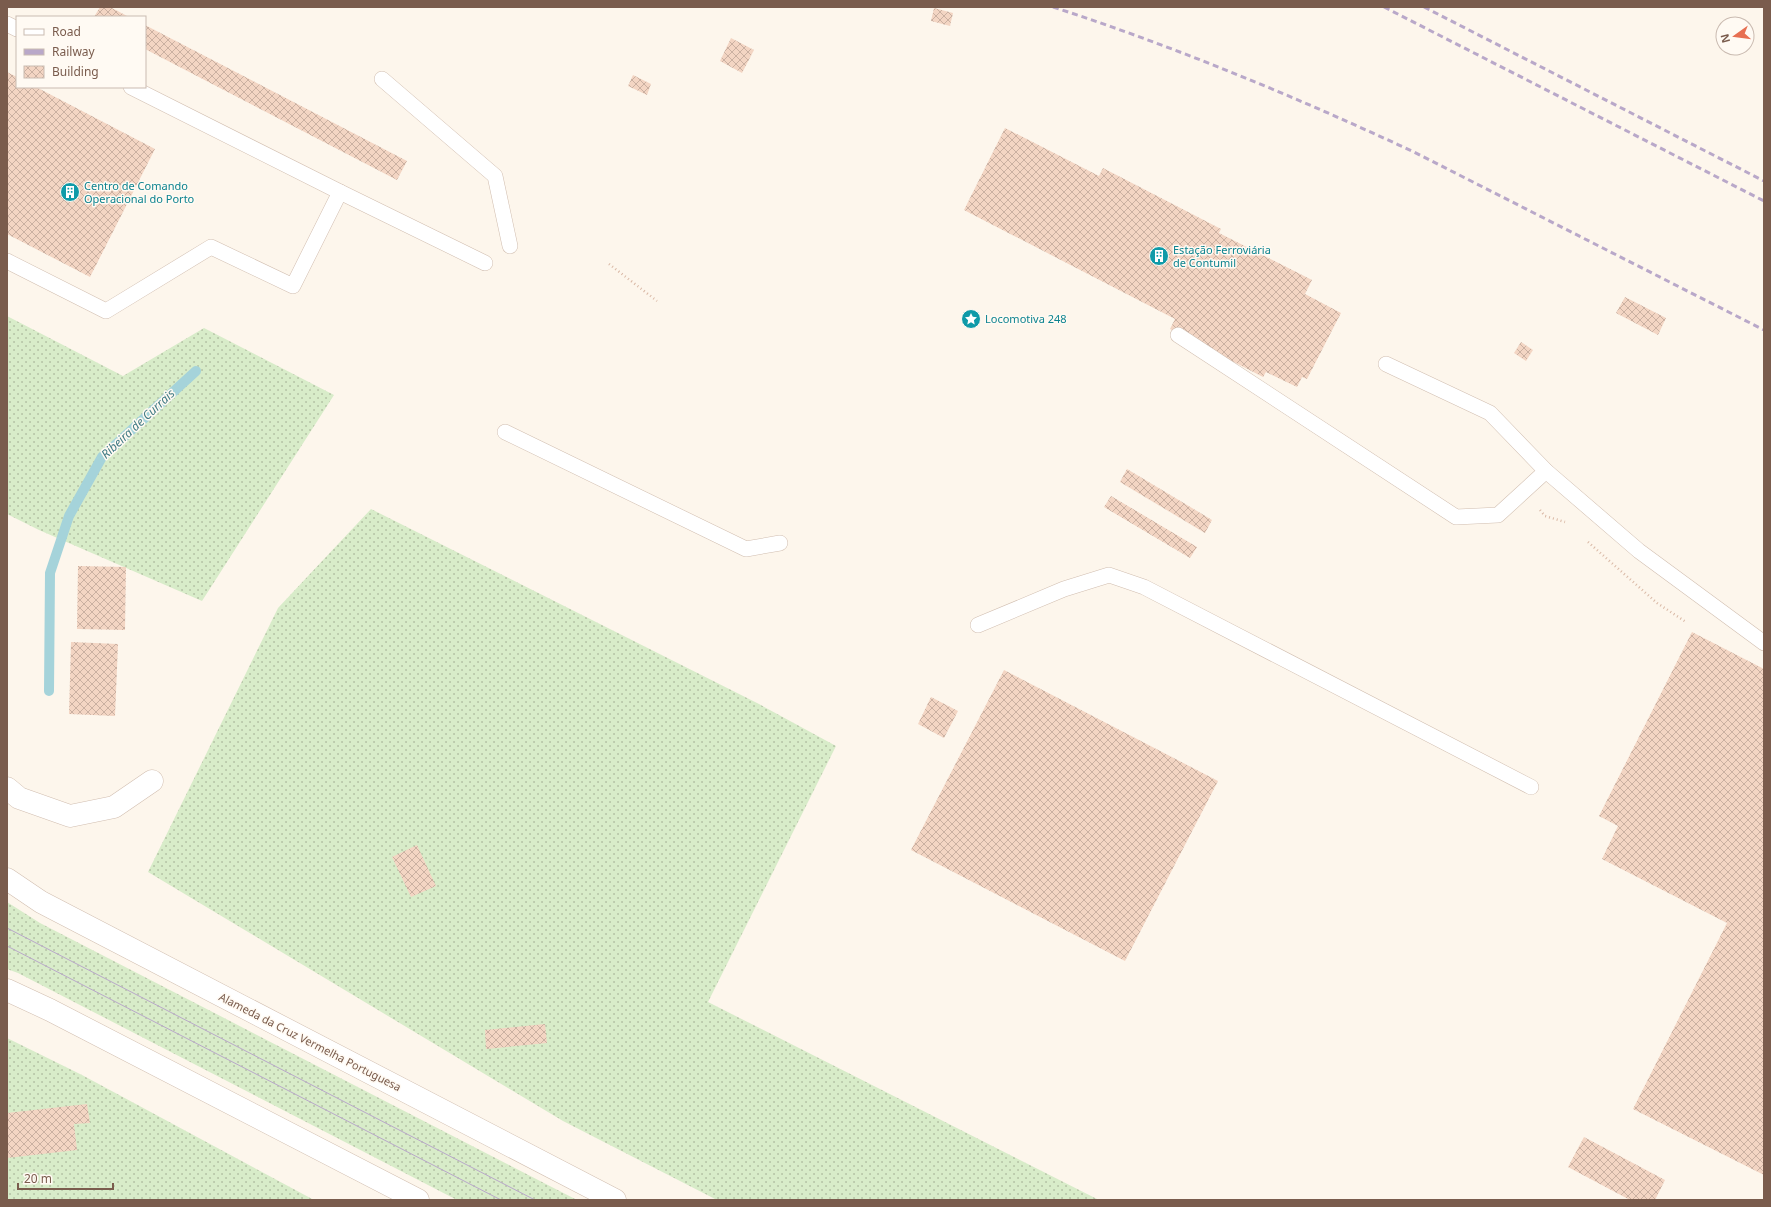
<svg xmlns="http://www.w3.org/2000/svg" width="1771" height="1207" font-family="'Noto Sans',sans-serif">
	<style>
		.grass { fill: url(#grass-dots) }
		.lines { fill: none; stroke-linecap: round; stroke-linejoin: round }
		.stream { stroke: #a5d3da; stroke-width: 10 }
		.building { fill: url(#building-cross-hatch) }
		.lane-casing { stroke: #d1beb0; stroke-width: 16 }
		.street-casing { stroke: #d1beb0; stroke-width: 23 }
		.path { stroke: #d9b8a5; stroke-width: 2.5; stroke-dasharray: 1 3; stroke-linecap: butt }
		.lane { stroke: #fff; stroke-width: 15 }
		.street { stroke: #fff; stroke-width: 22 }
		.tram { stroke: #b9a8c9; stroke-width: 1 }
		.rail { stroke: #b9a8c9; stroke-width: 3; stroke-dasharray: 6 4; stroke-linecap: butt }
		.labels { text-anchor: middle; stroke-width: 3; stroke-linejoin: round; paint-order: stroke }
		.culture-label { font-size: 11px; fill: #0d838f; stroke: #fffaf3; text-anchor: start }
		.street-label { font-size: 11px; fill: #7a5c4d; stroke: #fffaf3 }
		.water-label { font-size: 12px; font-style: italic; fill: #437c86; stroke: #fffaf3 }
	</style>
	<defs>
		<pattern id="grass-dots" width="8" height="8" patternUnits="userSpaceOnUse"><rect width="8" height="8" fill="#d8ecc9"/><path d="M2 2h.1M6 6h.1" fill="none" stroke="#b4c2a5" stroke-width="1.8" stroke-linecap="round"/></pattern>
		<pattern id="building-cross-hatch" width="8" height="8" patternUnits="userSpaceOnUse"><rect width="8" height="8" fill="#f3d5c3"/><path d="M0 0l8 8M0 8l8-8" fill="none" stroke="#cab0a1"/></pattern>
	</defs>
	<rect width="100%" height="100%" fill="#fdf6ec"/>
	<!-- grass -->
	<g class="grass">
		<polygon points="7,316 123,376 204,328 334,395 202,601 39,530 7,514"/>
		<polygon points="371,509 759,704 836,746 708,1002 1099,1200 717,1200 563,1121 148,872 278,608"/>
		<polygon points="7,902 40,923 577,1200 457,1200 18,973 7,969"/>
		<polygon points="7,1038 82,1075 314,1200 7,1200"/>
	</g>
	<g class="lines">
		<!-- stream -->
		<polyline class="stream" points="49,691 50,573 69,516 102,457 196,371"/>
	</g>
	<!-- building -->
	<g class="building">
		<polygon points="100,7 110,7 129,17 94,17"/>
		<polygon points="934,8 953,13 950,26 931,21"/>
		<polygon points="145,25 407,161 397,180 145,49"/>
		<polygon points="731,38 754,50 742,73 720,61"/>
		<polygon points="7,72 17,77 17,87 36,87 155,149 90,277 7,234"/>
		<polygon points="633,75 651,84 647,95 628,86"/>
		<polygon points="1005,128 1099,176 1103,168 1221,229 1219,233 1312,280 1305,294 1341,313 1307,379 1302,377 1297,387 1266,372 1263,377 1170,329 1175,319 964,210"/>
		<polygon points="1625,297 1666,318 1658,335 1616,313"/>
		<polygon points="1521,342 1533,350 1526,361 1514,353"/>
		<polygon points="1127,469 1212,520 1205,533 1120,482"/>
		<polygon points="1111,496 1197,547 1190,558 1104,507"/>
		<polygon points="78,566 126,567 125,630 77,629"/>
		<polygon points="1692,632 1764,669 1764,1175 1633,1109 1727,923 1602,859 1618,826 1599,816"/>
		<polygon points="71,642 118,644 115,716 69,714"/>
		<polygon points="1004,670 1218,781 1125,961 911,850"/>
		<polygon points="931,697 958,711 944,738 918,724"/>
		<polygon points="417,845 436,886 411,897 392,857"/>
		<polygon points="545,1024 547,1043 486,1049 485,1030"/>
		<polygon points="87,1104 90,1123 74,1124 77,1150 7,1158 7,1113"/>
		<polygon points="1584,1137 1665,1180 1655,1200 1630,1200 1568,1167"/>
	</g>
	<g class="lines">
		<!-- lane casing -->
		<g class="lane-casing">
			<g id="lane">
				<polyline points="7,24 17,29"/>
				<polyline points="382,79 495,176 510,246"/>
				<polyline points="131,87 340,192 485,263"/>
				<polyline points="7,261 106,311 211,247 293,286 340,192"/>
				<polyline points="1178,335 1456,517 1498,515 1546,471"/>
				<polyline points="1386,364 1490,413 1546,471 1639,551 1764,643"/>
				<polyline points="505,432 746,549 780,543"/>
				<polyline points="978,625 1064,589 1109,575 1144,587 1531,787"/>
			</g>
		</g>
		<!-- street casing -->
		<g class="street-casing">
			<g id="street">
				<polyline points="7,788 19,798 70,816 114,807 152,781"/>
				<polyline points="7,879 41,902 615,1200"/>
				<polyline points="7,990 50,1010 418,1200"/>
			</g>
		</g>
		<!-- path -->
		<g class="path">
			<polyline points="609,264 657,301"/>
			<polyline points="1540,510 1545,516 1565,522"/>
			<polyline points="1588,542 1657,603 1686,622"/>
		</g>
		<!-- lane -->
		<use href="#lane" class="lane"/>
		<!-- street -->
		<use href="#street" class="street"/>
		<!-- tram -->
		<g class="tram">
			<polyline points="7,928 535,1200"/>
			<polyline points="7,946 501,1200"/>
		</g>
		<!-- rail -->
		<g class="rail">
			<path d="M1053,7C1176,47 1296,97 1414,152L1764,330"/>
			<polyline points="1384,7 1764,201"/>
			<polyline points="1424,7 1764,181"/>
		</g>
	</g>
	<!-- icons -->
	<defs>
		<g id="building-disc" transform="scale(1)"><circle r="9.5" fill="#0f9aa8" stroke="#fffaf3"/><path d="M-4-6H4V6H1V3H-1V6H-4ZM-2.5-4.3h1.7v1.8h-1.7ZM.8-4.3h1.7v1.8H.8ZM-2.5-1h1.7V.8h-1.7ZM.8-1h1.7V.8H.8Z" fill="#fff"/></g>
		<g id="sight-disc" transform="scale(1)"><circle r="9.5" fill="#0f9aa8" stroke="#fffaf3"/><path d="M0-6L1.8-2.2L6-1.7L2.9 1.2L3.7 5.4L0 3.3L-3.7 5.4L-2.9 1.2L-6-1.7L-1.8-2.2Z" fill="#fff"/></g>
	</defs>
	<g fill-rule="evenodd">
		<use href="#building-disc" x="70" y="192"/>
		<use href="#building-disc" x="1159" y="256"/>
		<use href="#sight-disc" x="971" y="319"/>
	</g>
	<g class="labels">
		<!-- culture labels -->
		<g class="culture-label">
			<text x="84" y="190">Centro de Comando<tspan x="84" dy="13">Operacional do Porto</tspan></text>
			<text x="1173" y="254">Estação Ferroviária<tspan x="1173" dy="13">de Contumil</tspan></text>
			<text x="985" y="323">Locomotiva 248</text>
		</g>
		<!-- street labels -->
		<g class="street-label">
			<text transform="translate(310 1042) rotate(27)" y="4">Alameda da Cruz Vermelha Portuguesa</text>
		</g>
		<!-- water labels -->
		<g class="water-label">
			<text transform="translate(138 424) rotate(-43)" y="4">Ribeira de Currais</text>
		</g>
	</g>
	<!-- border -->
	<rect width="1771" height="1207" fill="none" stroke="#7a5c4d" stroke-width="16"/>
	<!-- legend -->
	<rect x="16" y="16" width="130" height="72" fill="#fffaf3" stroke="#cabbb1"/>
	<rect x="24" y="29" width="20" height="6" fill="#ffffff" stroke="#cabbb1"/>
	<text x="52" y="36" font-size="12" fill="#7a5c4d">Road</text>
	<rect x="24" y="49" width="20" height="6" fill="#b9a8c9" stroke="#cabbb1"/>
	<text x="52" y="56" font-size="12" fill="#7a5c4d">Railway</text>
	<rect x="24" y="66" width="20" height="12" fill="url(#building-cross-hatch)" stroke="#cabbb1"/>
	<text x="52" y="76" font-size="12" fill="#7a5c4d">Building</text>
	<!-- north arrow -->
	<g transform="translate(1735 36) rotate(256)"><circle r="19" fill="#fffaf3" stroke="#cabbb1"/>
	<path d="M0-3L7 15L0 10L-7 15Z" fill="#e76f51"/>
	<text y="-6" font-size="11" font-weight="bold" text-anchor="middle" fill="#7a5c4d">N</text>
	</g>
	<!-- scale -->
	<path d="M18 1183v6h95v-6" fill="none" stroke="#7a5c4d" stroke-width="2"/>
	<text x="24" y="1183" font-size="12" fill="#7a5c4d" stroke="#fffaf3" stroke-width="3" paint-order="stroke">20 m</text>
</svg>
